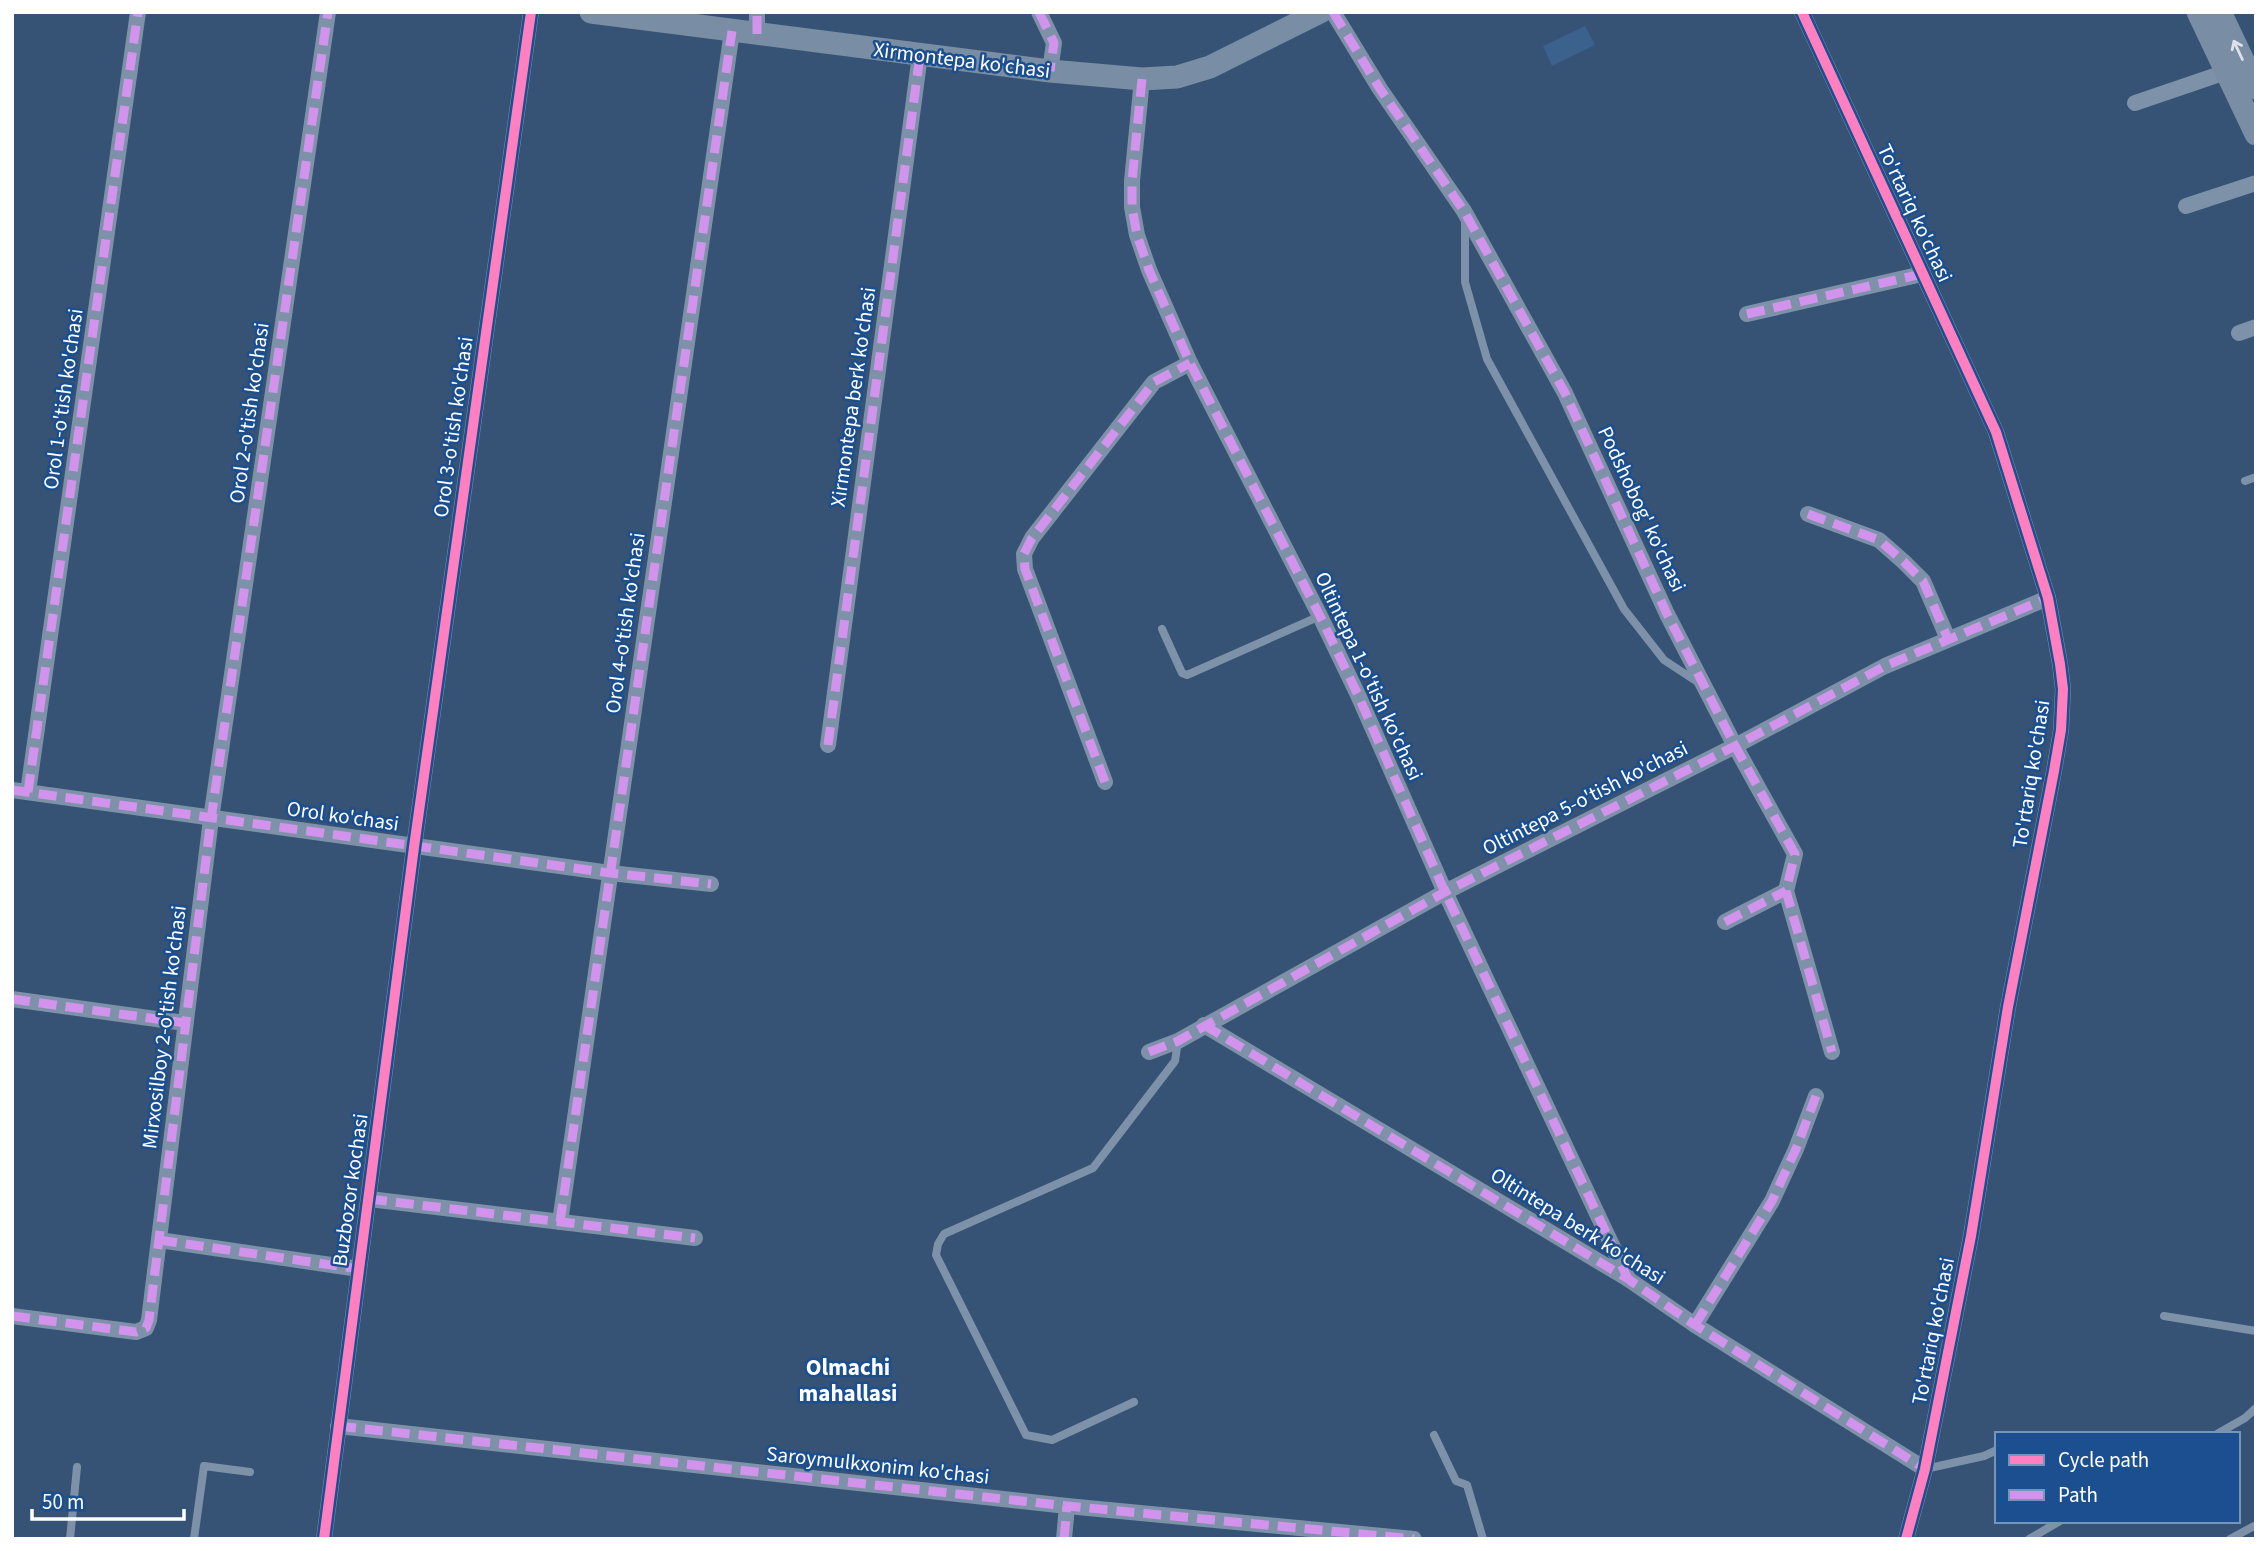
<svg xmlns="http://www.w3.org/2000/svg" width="2268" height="1551" font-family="'Source Sans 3',sans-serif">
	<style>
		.water { fill: #3b618d }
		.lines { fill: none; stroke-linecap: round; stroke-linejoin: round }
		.lane { stroke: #7d92a8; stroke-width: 8 }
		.street { stroke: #7d92a8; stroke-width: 16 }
		.secondary { stroke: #798da4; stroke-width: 23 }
		.quiet { stroke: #d193ec; stroke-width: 9; stroke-dasharray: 18 9; stroke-linecap: butt }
		.cycleway-casing { stroke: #1b4f8f; stroke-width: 15 }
		.cycleway { stroke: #ff80c0; stroke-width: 10 }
		.oneway { stroke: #dee2e8 }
		.labels { text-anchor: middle; stroke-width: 5; stroke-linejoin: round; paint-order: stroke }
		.street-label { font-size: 21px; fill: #fff; stroke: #1b4f8f }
		.neighbourhood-label { font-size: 23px; font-weight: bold; fill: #fff; stroke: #1b4f8f }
	</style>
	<rect width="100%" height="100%" fill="#365274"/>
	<!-- water -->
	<polygon class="water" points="1585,26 1595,45 1552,66 1543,46"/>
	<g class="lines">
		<!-- lane -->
		<g class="lane">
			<polyline points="1465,221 1465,282 1487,359 1624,609 1664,660 1699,683"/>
			<polyline points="2245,481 2256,477"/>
			<polyline points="1162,629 1182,673 1187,675 1320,616"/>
			<polyline points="2164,1316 2256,1331"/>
			<polyline points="1134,1402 1052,1440 1026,1435 936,1255 938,1244 944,1234 1093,1168 1175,1061 1178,1041"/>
			<polyline points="2217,1434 2245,1418 2256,1408"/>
			<polyline points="1434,1435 1456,1481 1467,1485 1483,1539"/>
			<polyline points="1925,1469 1984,1456 1997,1450"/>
			<polyline points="70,1539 77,1467"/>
			<polyline points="194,1539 204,1466 250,1472"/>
			<polyline points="2029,1539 2060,1521"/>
			<polyline points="2230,1539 2256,1525"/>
		</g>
		<!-- street -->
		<g class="street">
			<polyline points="1039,12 1054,43 1050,71"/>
			<polyline points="1333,12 1380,89 1464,211 1565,393 1667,614 1735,746 1795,854 1786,891 1832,1052"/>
			<polyline points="1802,12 1996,432 2048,598 2060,664 2063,689 2061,730 2054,771 2008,1007 1971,1236 1925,1469 1906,1539"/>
			<polyline points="757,34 757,12"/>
			<polyline points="1142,79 1132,181 1132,207 1137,235 1149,270 1190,363 1320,616 1358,695 1445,892 1628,1279"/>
			<polyline points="2135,103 2226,72"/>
			<polyline points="2186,206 2256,183"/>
			<polyline points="1747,314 1922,274"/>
			<polyline points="2239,333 2256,327"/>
			<polyline points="1808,514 1879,540 1904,562 1923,581 1948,639"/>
			<polyline points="828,745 920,55"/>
			<polyline points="1105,782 1025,569 1024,554 1032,538 1154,382 1190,363"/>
			<polyline points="12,790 610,873 711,884"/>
			<polyline points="28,792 138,12"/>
			<polyline points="1725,922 1786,891"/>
			<polyline points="12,999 185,1023"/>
			<polyline points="1204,1025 1628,1279 1695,1325 1925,1469"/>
			<polyline points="1149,1052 1178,1041 1445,892 1735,746 1885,666 2048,598"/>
			<polyline points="369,1199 695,1238"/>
			<polyline points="560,1222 732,31"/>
			<polyline points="159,1240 359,1269"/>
			<polyline points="12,1316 136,1332 146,1328 149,1320 211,819 328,12"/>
			<polyline points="1695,1325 1772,1201 1796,1149 1816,1096"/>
			<polyline points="338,1426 1067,1506 1414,1539"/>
			<polyline points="324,1539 414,847 531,12"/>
			<polyline points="1064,1539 1067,1506"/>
		</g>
		<!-- secondary -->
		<g class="secondary">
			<polyline points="591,12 1050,71 1142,79 1177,77 1210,67 1320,12"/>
			<polyline points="2198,12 2256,134"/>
			<polyline points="2220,12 2256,88"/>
		</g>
		<!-- quiet -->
		<g class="quiet">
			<polyline points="1039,12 1054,43 1050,71"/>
			<polyline points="1333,12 1380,89 1464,211 1565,393 1667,614 1735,746 1795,854 1786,891 1832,1052"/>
			<polyline points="757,34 757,12"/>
			<polyline points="1142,79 1132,181 1132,207 1137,235 1149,270 1190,363 1320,616 1358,695 1445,892 1628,1279"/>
			<polyline points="1747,314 1922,274"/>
			<polyline points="1808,514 1879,540 1904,562 1923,581 1948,639"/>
			<polyline points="828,745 920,55"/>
			<polyline points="1105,782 1025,569 1024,554 1032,538 1154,382 1190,363"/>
			<polyline points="12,790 610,873 711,884"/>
			<polyline points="28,792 138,12"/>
			<polyline points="1725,922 1786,891"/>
			<polyline points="12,999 185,1023"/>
			<polyline points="1204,1025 1628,1279 1695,1325 1925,1469"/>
			<polyline points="1149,1052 1178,1041 1445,892 1735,746 1885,666 2048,598"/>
			<polyline points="369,1199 695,1238"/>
			<polyline points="560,1222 732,31"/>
			<polyline points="159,1240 359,1269"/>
			<polyline points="12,1316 136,1332 146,1328 149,1320 211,819 328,12"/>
			<polyline points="1695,1325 1772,1201 1796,1149 1816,1096"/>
			<polyline points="338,1426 1067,1506 1414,1539"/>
			<polyline points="1064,1539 1067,1506"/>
		</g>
		<!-- cycleway casing -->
		<g class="cycleway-casing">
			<g id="cycleway">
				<polyline points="1802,12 1996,432 2048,598 2060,664 2063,689 2061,730 2054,771 2008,1007 1971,1236 1925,1469 1906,1539"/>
				<polyline points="324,1539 414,847 531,12"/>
			</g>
		</g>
		<!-- cycleway -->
		<use href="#cycleway" class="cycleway"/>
	</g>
	<!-- one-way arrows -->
	<defs><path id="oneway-shaft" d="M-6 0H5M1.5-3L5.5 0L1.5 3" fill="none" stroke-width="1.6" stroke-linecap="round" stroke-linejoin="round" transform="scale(1.75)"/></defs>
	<use class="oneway" href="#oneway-shaft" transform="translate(2238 50) rotate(-115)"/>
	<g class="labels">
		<!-- street labels -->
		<g class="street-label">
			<text transform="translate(962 60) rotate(7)" y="7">Xirmontepa ko'chasi</text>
			<text transform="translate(1915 213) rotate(65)" y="7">To'rtariq ko'chasi</text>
			<text transform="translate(853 397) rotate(-82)" y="7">Xirmontepa berk ko'chasi</text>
			<text transform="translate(63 399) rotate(-82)" y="7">Orol 1-o'tish ko'chasi</text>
			<text transform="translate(249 413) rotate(-82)" y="7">Orol 2-o'tish ko'chasi</text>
			<text transform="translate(453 427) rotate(-82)" y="7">Orol 3-o'tish ko'chasi</text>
			<text transform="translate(1642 509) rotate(65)" y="7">Podshobog' ko'chasi</text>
			<text transform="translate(625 623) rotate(-82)" y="7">Orol 4-o'tish ko'chasi</text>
			<text transform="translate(1369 676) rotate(65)" y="7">Oltintepa 1-o'tish ko'chasi</text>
			<text transform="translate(2031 774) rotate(-81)" y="7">To'rtariq ko'chasi</text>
			<text transform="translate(1585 798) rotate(-27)" y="7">Oltintepa 5-o'tish ko'chasi</text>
			<text transform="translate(343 816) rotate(8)" y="7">Orol ko'chasi</text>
			<text transform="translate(164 1027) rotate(-83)" y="7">Mirxosilboy 2-o'tish ko'chasi</text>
			<text transform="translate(350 1190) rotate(-82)" y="7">Buzbozor kochasi</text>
			<text transform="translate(1578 1226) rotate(32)" y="7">Oltintepa berk ko'chasi</text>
			<text transform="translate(1933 1331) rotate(-79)" y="7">To'rtariq ko'chasi</text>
			<text transform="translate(878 1465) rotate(6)" y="7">Saroymulkxonim ko'chasi</text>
		</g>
		<!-- neighbourhood labels -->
		<g class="neighbourhood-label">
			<text x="848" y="1375">Olmachi<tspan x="848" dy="26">mahallasi</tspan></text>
		</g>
	</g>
	<!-- border -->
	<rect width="2268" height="1551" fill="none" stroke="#ffffff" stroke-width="28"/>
	<!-- legend -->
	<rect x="1995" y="1432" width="245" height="91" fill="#1b4f8f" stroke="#7695bc" stroke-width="2"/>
	<rect x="2009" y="1455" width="35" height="10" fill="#ff80c0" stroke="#7695bc" stroke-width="2"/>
	<text x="2058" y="1467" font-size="21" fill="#ffffff">Cycle path</text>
	<rect x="2009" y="1490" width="35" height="10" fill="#d193ec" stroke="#7695bc" stroke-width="2"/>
	<text x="2058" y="1502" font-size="21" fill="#ffffff">Path</text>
	<!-- scale -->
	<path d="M32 1509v10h152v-10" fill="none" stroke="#ffffff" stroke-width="3.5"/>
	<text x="42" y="1509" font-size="21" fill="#ffffff" stroke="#1b4f8f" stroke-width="5" paint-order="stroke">50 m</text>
</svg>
